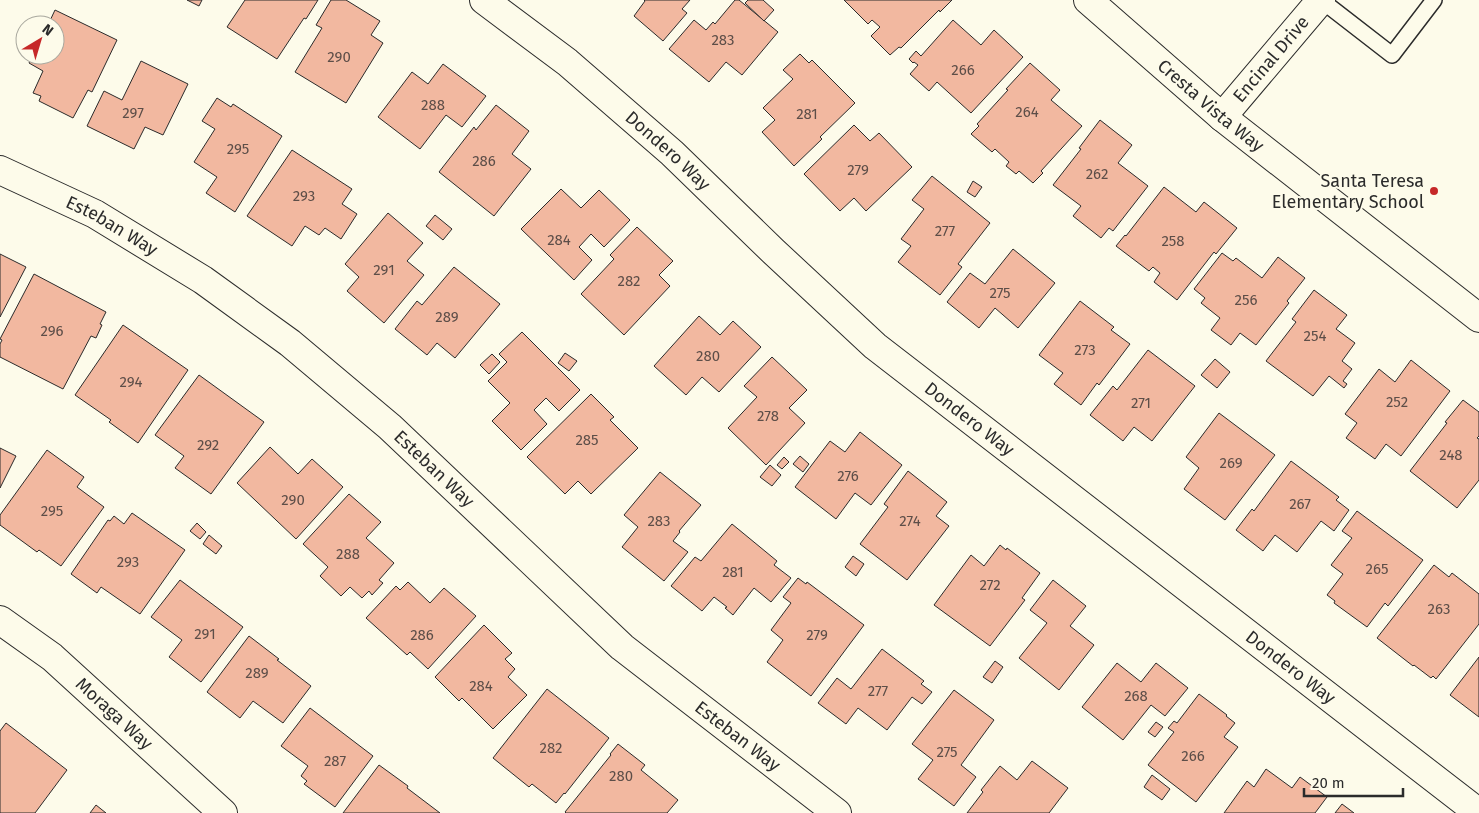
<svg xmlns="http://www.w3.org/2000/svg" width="1479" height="813" font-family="'Fira Sans',sans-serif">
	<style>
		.building { fill: #f2b8a0; stroke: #2b2b2b }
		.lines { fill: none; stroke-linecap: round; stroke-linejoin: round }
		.lane-casing { stroke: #2b2b2b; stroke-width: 18 }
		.street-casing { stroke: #2b2b2b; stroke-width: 30 }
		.lane { stroke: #fdfbea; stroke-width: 15 }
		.street { stroke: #fdfbea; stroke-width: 28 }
		.poi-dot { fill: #c62828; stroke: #fdfbea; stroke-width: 2 }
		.labels { text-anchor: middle; stroke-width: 4; stroke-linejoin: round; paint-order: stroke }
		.number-label { font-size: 15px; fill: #5d4e48 }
		.street-label { font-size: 18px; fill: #2b2b2b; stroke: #fdfbea }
		.poi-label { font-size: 18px; fill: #2b2b2b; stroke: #fdfbea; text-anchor: end }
	</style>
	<rect width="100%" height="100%" fill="#fdfbea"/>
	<!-- building -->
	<g class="building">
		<polygon points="187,0 202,0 199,6"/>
		<polygon points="245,0 318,0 306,19 304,18 277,59 227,27"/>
		<polygon points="331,0 346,0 380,21 371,35 383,43 346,103 295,72 322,28 316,25"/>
		<polygon points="644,0 690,0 682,9 687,13 663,41 634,16 645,1"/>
		<polygon points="735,0 739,0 778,32 742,75 726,62 709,82 669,49 694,20 706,30 713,22 715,24"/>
		<polygon points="748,0 763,0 774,10 764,21 745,3"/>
		<polygon points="844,0 952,0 940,12 939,10 901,48 899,47 890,55 871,36 880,27 872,20 868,24"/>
		<polygon points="55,10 117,40 92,92 88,90 73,118 39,101 41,96 33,93 43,71 29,63 33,55 55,55 55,25 48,25"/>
		<polygon points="953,20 981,45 994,30 1023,57 971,113 937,82 929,91 910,74 918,65 914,62 913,63 909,59 916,51 921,56"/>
		<polygon points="800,54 809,63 812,60 855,103 820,137 822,139 794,166 762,132 775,120 763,108 793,79 783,70"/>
		<polygon points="141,61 188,84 163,135 145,127 134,149 87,126 104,91 122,100"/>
		<polygon points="1030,63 1060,90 1051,100 1082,126 1041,171 1043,173 1033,183 1019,171 1016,174 1006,166 1009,162 995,149 992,152 971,134 979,126 977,124 1008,90 1006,89"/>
		<polygon points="443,64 486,96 462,127 446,115 420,149 378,117 412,72 428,84"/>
		<polygon points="217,98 231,107 233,104 282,136 235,212 206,193 217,177 194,162 215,129 202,121"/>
		<polygon points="496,105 529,131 512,154 531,169 494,216 439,172 474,127 476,130"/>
		<polygon points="1100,120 1132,145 1118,163 1148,186 1113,231 1109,228 1101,238 1073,216 1081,206 1053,185 1081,149 1079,148"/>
		<polygon points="854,125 870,141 879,133 912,167 866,211 854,198 840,211 804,174"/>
		<polygon points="292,150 352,189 342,204 357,214 341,239 325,228 319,235 305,226 292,246 247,216"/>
		<polygon points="932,176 990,223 958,264 962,267 940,295 898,262 911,246 901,239 924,209 912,200"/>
		<polygon points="973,181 982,187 975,197 967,192"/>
		<polygon points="1164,187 1196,212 1204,202 1237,228 1216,254 1214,252 1177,300 1154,282 1160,273 1153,267 1149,271 1116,246 1125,235 1126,236"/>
		<polygon points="561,189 581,208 599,190 630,220 604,247 591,234 579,247 592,260 574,280 521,229"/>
		<polygon points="388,213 423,243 407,261 424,275 384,323 347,291 359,277 345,264"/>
		<polygon points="435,215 452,229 443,240 426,226"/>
		<polygon points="637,227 673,261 659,275 670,286 624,335 581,294 614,259 610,255"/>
		<polygon points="1013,249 1055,283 1018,328 995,308 979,328 947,302 970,273 985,284"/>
		<polygon points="1222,253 1233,261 1236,258 1262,278 1278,257 1305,278 1287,301 1289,303 1256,345 1240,333 1231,345 1211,330 1220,318 1201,303 1205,298 1194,289"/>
		<polygon points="0,254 26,267 0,317"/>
		<polygon points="454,267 500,304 455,358 437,343 427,355 395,329 417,301 422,305"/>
		<polygon points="34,274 106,312 100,324 102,325 96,338 91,336 63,389 0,357 0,344 2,340 0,339"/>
		<polygon points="1314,290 1347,315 1336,329 1355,343 1342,361 1352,369 1343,381 1347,384 1344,388 1329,376 1313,396 1266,361 1296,322 1292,319"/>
		<polygon points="1080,301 1114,327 1111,330 1130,344 1099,385 1097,383 1081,405 1054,384 1063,373 1039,355"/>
		<polygon points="699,316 720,335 733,321 761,347 719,392 702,377 686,395 654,366"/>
		<polygon points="123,325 188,370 138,443 109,422 111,420 75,395"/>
		<polygon points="522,332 580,390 559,411 546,398 534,410 547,424 521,450 492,421 510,403 488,381 507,362 499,354"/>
		<polygon points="1148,350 1195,386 1152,441 1134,427 1123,441 1090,415 1113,386 1117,390"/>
		<polygon points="565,353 577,361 569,371 558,363"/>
		<polygon points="492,354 500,362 489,374 480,365"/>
		<polygon points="772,357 807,390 789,408 805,423 766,465 728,428 757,397 744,386"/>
		<polygon points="1215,359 1230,372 1217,388 1201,375"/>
		<polygon points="1411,360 1450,391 1401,456 1386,444 1375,459 1346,438 1357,423 1345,414 1379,369 1395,382"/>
		<polygon points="199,375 264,422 211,494 175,468 184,456 155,435"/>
		<polygon points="591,394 614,417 610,420 638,448 591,494 578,481 565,494 527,457"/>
		<polygon points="1463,400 1479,412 1479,436 1477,438 1479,439 1479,480 1457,508 1410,471 1447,423 1445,422"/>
		<polygon points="1219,413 1275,455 1225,520 1184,489 1199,468 1186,457"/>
		<polygon points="860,432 902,465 871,505 855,493 836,519 795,487 830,441 845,452"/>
		<polygon points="270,447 298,474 312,459 343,487 296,539 237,483"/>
		<polygon points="0,448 16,456 0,488"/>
		<polygon points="47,450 84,477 77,487 104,507 61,566 39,550 37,552 0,525 0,515"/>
		<polygon points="800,456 809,464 803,472 793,464"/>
		<polygon points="784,457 789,462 782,469 777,465"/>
		<polygon points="1291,461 1339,497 1336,500 1349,510 1334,531 1321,521 1297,552 1275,535 1263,551 1236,530 1252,509 1254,511"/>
		<polygon points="770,465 781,475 772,486 760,477"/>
		<polygon points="908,471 947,502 936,516 949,526 907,580 860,544 888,507 884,504"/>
		<polygon points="660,472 701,505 679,531 680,532 673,541 688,552 664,581 622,547 638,527 624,515"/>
		<polygon points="349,494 381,522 366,538 394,563 379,580 383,583 372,595 369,591 362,598 350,587 341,596 320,576 328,567 303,544"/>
		<polygon points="1357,511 1423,560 1388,606 1385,603 1367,627 1334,603 1335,601 1327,595 1343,574 1331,565 1352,538 1342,531"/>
		<polygon points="132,513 185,550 140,614 101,587 97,593 71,574 108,520 110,521 114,516 124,524"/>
		<polygon points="197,523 206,532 200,539 190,531"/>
		<polygon points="732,524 777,561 774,565 791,578 771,602 754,588 733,615 725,608 727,607 714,597 702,611 671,586 695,557 701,561"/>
		<polygon points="209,535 222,546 216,554 203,544"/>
		<polygon points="1000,545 1006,550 1007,548 1040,573 1022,598 1025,600 990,646 934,605 971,555 984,566"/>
		<polygon points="853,556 864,564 856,576 845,567"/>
		<polygon points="1434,565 1449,577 1452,573 1479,594 1479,624 1436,679 1433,676 1431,678 1414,665 1413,666 1377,638"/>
		<polygon points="798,578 806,584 807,582 864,625 811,696 767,662 783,640 771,630 791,603 783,597"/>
		<polygon points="180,580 243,627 201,682 169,657 182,640 151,617"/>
		<polygon points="1053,580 1086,606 1070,626 1094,645 1059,690 1019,658 1047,623 1030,610"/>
		<polygon points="408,582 430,603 444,588 476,616 428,669 410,652 407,655 366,618 396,586 400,590"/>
		<polygon points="484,625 512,653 505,659 515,669 508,677 527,695 493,729 462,698 459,701 435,677"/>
		<polygon points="249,636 279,659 277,660 311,686 283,723 253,701 240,718 207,692"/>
		<polygon points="882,649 924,681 921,684 932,692 922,704 912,697 887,730 858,708 846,724 818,703 837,678 851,689"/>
		<polygon points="1479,657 1479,717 1450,695"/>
		<polygon points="995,661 1003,667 992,683 983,677"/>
		<polygon points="1117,663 1141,682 1156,663 1188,688 1165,716 1151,705 1123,740 1082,707"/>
		<polygon points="547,689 609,738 565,794 564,793 556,803 532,784 529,787 493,758"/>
		<polygon points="954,690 994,720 961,765 976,777 954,806 918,779 933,760 912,744"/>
		<polygon points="1199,694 1227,715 1226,716 1235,723 1224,737 1238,747 1196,802 1148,765 1174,732 1168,728 1174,721 1177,723"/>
		<polygon points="310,708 373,756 335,807 304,784 307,781 301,776 308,766 281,746"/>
		<polygon points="1156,722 1163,727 1155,737 1148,732"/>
		<polygon points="6,723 67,770 35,813 0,813 0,731"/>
		<polygon points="618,744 645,765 641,770 678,800 667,813 566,813 565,812 611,755 610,754"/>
		<polygon points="1032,761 1068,788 1049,813 967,813 983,792 981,790 1000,766 1017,780"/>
		<polygon points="379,765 408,786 407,788 440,813 343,813"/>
		<polygon points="1266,769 1292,788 1300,777 1327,797 1315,813 1224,813 1247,781 1254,787"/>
		<polygon points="1152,775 1170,789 1162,800 1144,787"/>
		<polygon points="1342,804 1354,813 1335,813"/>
		<polygon points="96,805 106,813 90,813"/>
	</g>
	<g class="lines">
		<!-- lane casing -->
		<g class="lane-casing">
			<polyline id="lane" points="1321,0 1392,55 1434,0"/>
		</g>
		<!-- street casing -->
		<g class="street-casing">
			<g id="street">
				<path id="s1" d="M484,0L567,62L672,153L773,251L875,346L1479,813"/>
				<path id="s2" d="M1088,0L1222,117L1479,318"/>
				<path id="s3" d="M1222,117L1321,0"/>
				<path id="s4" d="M0,170L95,214L203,280L290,343L390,427L622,647L837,813"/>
				<path id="s5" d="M0,620L52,657L223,813"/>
			</g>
		</g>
		<!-- lane -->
		<use href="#lane" class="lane"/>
		<!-- street -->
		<use href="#street" class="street"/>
	</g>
	<!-- markers -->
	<circle class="poi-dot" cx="1434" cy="191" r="5"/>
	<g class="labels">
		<!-- number labels -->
		<g class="number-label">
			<text x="723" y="45">283</text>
			<text x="339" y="62">290</text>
			<text x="963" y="75">266</text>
			<text x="433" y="110">288</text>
			<text x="1027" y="117">264</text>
			<text x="133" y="118">297</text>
			<text x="807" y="119">281</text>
			<text x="238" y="154">295</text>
			<text x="484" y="166">286</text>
			<text x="858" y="175">279</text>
			<text x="1097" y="179">262</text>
			<text x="304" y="201">293</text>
			<text x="945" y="236">277</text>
			<text x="559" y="245">284</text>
			<text x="1173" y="246">258</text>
			<text x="384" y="275">291</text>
			<text x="629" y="286">282</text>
			<text x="1000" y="298">275</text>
			<text x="1246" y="305">256</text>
			<text x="447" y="322">289</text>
			<text x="52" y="336">296</text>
			<text x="1315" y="341">254</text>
			<text x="1085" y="355">273</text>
			<text x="708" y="361">280</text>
			<text x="131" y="387">294</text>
			<text x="1397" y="407">252</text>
			<text x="1141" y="408">271</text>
			<text x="768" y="421">278</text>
			<text x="587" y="445">285</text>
			<text x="208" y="450">292</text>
			<text x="1451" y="460">248</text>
			<text x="1231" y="468">269</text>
			<text x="848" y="481">276</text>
			<text x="293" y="505">290</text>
			<text x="1300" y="509">267</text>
			<text x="52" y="516">295</text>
			<text x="659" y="526">283</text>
			<text x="910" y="526">274</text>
			<text x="348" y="559">288</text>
			<text x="128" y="567">293</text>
			<text x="1377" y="574">265</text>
			<text x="733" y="577">281</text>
			<text x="990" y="590">272</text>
			<text x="1439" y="614">263</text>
			<text x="205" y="639">291</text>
			<text x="422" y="640">286</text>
			<text x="817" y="640">279</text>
			<text x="257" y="678">289</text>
			<text x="481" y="691">284</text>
			<text x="878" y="696">277</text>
			<text x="1136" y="701">268</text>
			<text x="551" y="753">282</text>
			<text x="947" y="757">275</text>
			<text x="1193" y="761">266</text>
			<text x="335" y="766">287</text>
			<text x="621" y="781">280</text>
		</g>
		<!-- street labels -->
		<g class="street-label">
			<text dy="6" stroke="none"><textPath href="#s3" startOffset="76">Encinal Drive</textPath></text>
			<text dy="6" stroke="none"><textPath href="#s2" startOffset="162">Cresta Vista Way</textPath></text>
			<text dy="6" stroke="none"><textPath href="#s1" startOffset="238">Dondero Way</textPath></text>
			<text dy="6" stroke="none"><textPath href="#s4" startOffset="125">Esteban Way</textPath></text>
			<text dy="6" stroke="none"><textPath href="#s1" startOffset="642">Dondero Way</textPath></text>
			<text dy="6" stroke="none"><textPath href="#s4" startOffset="530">Esteban Way</textPath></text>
			<text dy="6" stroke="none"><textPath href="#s1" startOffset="1048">Dondero Way</textPath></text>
			<text dy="6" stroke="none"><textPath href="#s5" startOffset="148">Moraga Way</textPath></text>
			<text dy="6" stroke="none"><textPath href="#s4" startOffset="935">Esteban Way</textPath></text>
		</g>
		<!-- poi labels -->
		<g class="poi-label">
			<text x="1424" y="187">Santa Teresa<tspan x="1424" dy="21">Elementary School</tspan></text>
		</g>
	</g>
	<!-- north arrow -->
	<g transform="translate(40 40) rotate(38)"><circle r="24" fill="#fdfbea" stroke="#a9a89e"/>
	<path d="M0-4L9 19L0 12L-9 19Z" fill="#c62828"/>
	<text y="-8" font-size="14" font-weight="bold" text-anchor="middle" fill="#2b2b2b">N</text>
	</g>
	<!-- scale -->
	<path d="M1304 788v8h99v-8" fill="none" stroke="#2b2b2b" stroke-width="2.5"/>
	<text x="1312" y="788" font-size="15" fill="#2b2b2b" stroke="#fdfbea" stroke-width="4" paint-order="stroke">20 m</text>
</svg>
